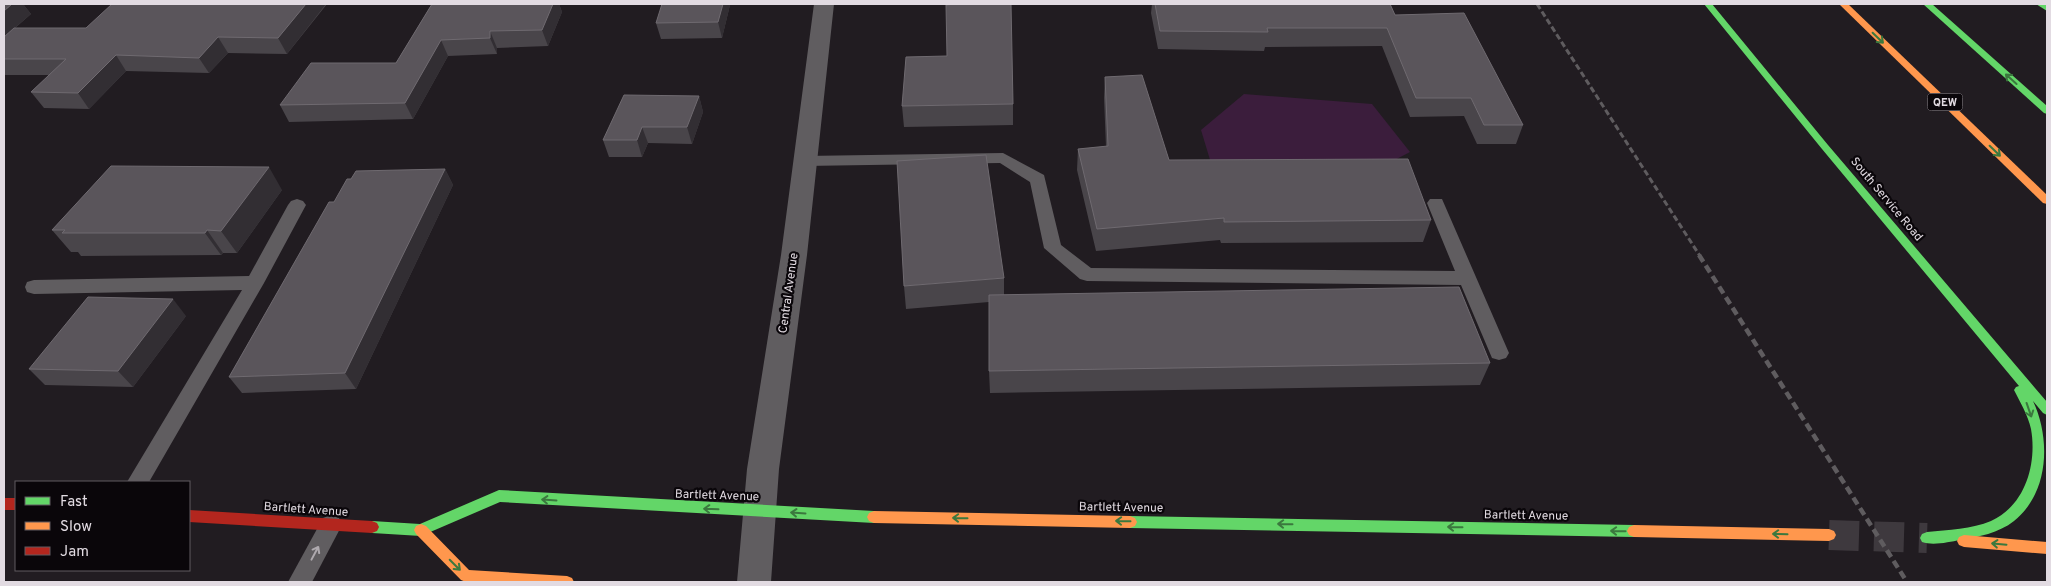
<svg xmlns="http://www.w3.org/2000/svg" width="2051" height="586" font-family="Overpass,sans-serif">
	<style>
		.green { fill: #3b1d3c }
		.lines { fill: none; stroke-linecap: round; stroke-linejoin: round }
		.secondary-tunnel { stroke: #3e393e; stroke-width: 30; stroke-dasharray: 30 15; stroke-linecap: butt }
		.lane { fill: #605d60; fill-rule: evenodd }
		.street { fill: #605d60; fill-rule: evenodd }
		.fast { fill: #63d668; fill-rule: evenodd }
		.slow { fill: #ff974d; fill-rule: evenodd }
		.jam { fill: #b3261e; fill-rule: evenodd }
		.rail-far1 { stroke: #5f5c5f; stroke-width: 3; stroke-dasharray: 6 3; stroke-linecap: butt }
		.rail { stroke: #5f5c5f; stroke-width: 4.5; stroke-dasharray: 8 4.5; stroke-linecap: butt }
		.wall { fill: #49454a }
		.shaded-wall { fill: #322e33 }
		.building { fill: #5a555b; stroke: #6f6a70 }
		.oneway { stroke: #3b783e }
		.oneway2 { stroke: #aea9ae }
		.labels { text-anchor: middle; stroke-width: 4.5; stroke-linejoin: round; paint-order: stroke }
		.shield { fill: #0a060a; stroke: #a19ba1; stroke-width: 1 }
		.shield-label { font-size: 11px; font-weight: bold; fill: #e2dbe2 }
		.street-label { font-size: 12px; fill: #e2dbe2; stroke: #0a060a }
	</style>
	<rect width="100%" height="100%" fill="#211c21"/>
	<!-- green -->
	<polygon class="green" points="1244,94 1372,104 1410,152 1362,177 1214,173 1201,130"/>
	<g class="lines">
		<!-- secondary-tunnel -->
		<polyline class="secondary-tunnel" points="1829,535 1927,538"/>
		<!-- lane -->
		<g class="lane">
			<polygon points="1003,153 1044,175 1061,245 1091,268 1455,271 1427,203 1430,199 1442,199 1509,353 1506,358 1499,360 1492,358 1461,285 1087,281 1080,279 1044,248 1030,182 1000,163 804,166 798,165 796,161 798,157 804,156"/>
			<polygon points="297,199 303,201 306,205 264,283 149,482 127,482 242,290 34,294 27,292 25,287 27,282 34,280 249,276 288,205 291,201"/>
			<polygon points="331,515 339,518 342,525 312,582 288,582 323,518"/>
		</g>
		<!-- street -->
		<polygon class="street" points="814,4 834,4 807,255 779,469 771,582 737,582 747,469 781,255"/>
		<!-- fast -->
		<g class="fast">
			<path d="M1704,4H1712L1828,145L2047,402V415L2043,413L2033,401C2051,439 2049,493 2014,521C1999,533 1978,537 1960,540C1949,542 1933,546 1922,542L1920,538L1922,534L1927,532C1948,530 1972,529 1991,521C2026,505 2037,463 2031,429C2028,415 2020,402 2014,390L2016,387L2019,386L1822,149Z"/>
			<polygon points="1923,4 1932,4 2047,106 2047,114 2044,113"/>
			<polygon points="2036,4 2047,5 2047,11"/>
			<polygon points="499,490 874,511 879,513 881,517 879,521 874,523 500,502 421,536 372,533 367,531 365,527 367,523 372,521 420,524"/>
			<polygon points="1130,516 1634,525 1639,527 1641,531 1639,535 1634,537 1130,528 1125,526 1123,522 1125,518"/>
		</g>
		<!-- slow -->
		<g class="slow">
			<polygon points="1839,4 1848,4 2047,195 2047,204 2043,203"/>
			<polygon points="874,511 1130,516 1135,518 1137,522 1135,526 1130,528 874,523 869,521 867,517 869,513"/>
			<polygon points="421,524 426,526 469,570 567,576 572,578 574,582 466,582 461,580 416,534 414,530 416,526"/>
			<polygon points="1634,525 1829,529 1834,531 1836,535 1834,539 1829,541 1634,537 1629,535 1627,531 1629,527"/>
			<polygon points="1964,535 2047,542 2047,554 1964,547 1959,545 1957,541 1959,537"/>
		</g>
		<!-- jam -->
		<g class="jam">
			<rect x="4" y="498" width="12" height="12"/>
			<polygon points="189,510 372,521 377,523 379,527 377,531 372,533 189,522"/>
		</g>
		<!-- rail-far1 -->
		<polyline class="rail-far1" points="1537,4 1700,256"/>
		<!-- rail -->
		<polyline class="rail" points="1699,255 1907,582"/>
	</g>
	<!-- wall -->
	<g class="wall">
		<polygon points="4,4 23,4 31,14 15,28 86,28 327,4 287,54 228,53 209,73 126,71 89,109 44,108 31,92 50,75 4,75"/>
		<polygon points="432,4 559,4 562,12 548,46 497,48 497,54 448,56 413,119 289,122 280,105 396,63"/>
		<polygon points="1152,4 1390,4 1395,15 1523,125 1516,144 1477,144 1464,116 1410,117 1382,46 1265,47 1264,51 1158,49 1151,13"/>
		<polygon points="730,5 722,38 661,39 656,23"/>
		<polygon points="1105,77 1169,160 1431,220 1423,242 1221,243 1220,240 1096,251 1077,170 1078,149 1106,147 1104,98"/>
		<polygon points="699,96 703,112 692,144 648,143 642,157 609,157 603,140"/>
		<polygon points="1013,104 1013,125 904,127 902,106"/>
		<polygon points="445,169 453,185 356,389 242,393 229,377 334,202"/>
		<polygon points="282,190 237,253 223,253 221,255 81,256 78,252 71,252 52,230"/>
		<polygon points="1004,278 1004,295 1490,363 1480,385 990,393 989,371 989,302 906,309 904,286"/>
		<polygon points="186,316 133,387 45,385 29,369"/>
	</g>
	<!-- shaded-wall -->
	<g class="shaded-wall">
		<polygon points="12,4 23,4 31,14 4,37 4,11"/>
		<polygon points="306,4 326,4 287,54 278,38"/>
		<polygon points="553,4 559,4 562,12 548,46 542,30"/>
		<polygon points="723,4 730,4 730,5 722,38 718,22"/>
		<polygon points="490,31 497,48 497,54 490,38"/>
		<polygon points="218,37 228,53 209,73 199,58"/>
		<polygon points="441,40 448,56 413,119 405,103"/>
		<polygon points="116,55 126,71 89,109 78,93"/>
		<polygon points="699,96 703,112 692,144 687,127"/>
		<polygon points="642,127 648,143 642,157 637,140"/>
		<polygon points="269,167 282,190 237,253 221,231"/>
		<polygon points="445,169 453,185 356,389 345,373"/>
		<polygon points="207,230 223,253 221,255 205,233"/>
		<polygon points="173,299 186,316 133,387 118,371"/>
	</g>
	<!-- building -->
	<g class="building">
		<polygon points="4,4 12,4 4,11"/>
		<polygon points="112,4 306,4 278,38 218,37 199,58 116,55 78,93 31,92 66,59 4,59 4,37 14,28 86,28"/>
		<polygon points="432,4 553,4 542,30 490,31 490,38 441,40 405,103 280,105 311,63 396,63"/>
		<polygon points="662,4 723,4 718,22 656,23"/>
		<polygon points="956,4 1011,4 1013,104 902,106 906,57 947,56 946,5"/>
		<polygon points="1155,4 1390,4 1395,15 1464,13 1523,125 1484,125 1471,98 1416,98 1387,28 1267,28 1268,32 1160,31"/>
		<polygon points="1142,75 1169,160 1408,159 1431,220 1224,222 1224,218 1097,229 1078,149 1108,146 1105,77"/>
		<polygon points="624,95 699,96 687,127 642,127 637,140 603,140"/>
		<polygon points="986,155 1004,278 904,286 897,161"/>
		<polygon points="111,166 269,167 221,231 207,230 205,233 62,233 65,230 52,230"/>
		<polygon points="445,169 345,373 229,377 329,202 334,202 347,179 351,179 356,171"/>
		<polygon points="1459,287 1490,363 989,371 989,295"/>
		<polygon points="88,297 173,299 118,371 29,369"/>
	</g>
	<!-- one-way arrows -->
	<defs><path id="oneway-shaft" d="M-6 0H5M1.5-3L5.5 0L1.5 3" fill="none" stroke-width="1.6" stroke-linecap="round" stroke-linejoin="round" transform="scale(1.25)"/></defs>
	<g class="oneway">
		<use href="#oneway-shaft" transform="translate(1878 38) rotate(44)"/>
		<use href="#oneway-shaft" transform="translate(2011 79) rotate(-138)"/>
		<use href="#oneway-shaft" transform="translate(1995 151) rotate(44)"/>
		<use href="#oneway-shaft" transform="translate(2029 410) rotate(71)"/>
		<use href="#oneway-shaft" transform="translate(549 500) rotate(-176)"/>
		<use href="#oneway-shaft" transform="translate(711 509) rotate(-178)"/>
		<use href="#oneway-shaft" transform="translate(798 513) rotate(-176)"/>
		<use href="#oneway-shaft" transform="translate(960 518) rotate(-179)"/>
		<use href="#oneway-shaft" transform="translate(1123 521) rotate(-179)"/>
		<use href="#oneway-shaft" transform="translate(1285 524) rotate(-179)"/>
		<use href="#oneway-shaft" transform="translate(1455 527) rotate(-179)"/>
		<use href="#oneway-shaft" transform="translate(1618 531) rotate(-179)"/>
		<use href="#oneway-shaft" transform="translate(1780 534) rotate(-179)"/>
		<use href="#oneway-shaft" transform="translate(1999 544) rotate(-175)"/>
		<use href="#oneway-shaft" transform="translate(455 565) rotate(45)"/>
	</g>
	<use class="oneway2" href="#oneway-shaft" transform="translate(315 553) rotate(-62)"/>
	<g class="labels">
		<!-- shield labels -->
		<rect class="shield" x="1927.5" y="93.5" width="35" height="17" rx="4"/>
		<g class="shield-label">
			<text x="1945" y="106">QEW</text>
		</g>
		<!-- street labels -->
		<g class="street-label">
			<text transform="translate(1887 199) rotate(50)" y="4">South Service Road</text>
			<text transform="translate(788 293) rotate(-82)" y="4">Central Avenue</text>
			<text transform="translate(717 495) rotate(2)" y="4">Bartlett Avenue</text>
			<text transform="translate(1121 507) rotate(1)" y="4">Bartlett Avenue</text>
			<text transform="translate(306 509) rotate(4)" y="4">Bartlett Avenue</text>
			<text transform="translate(1526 515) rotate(1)" y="4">Bartlett Avenue</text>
		</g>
	</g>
	<!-- border -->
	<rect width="2051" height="586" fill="none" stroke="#e2dbe2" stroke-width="10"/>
	<!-- legend -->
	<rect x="15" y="481" width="175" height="90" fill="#0a060a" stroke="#605b60"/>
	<rect x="25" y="497" width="25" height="8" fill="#63d668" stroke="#605b60"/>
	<text x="60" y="506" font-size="15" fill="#e2dbe2">Fast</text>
	<rect x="25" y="522" width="25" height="8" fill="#ff974d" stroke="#605b60"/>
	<text x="60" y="531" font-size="15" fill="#e2dbe2">Slow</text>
	<rect x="25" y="547" width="25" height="8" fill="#b3261e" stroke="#605b60"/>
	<text x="60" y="556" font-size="15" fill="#e2dbe2">Jam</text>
</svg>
